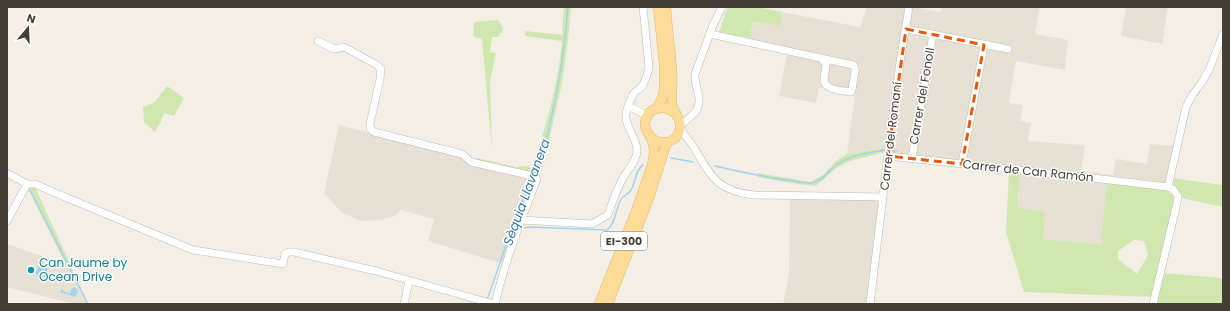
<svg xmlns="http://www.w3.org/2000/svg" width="1230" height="311" font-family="Poppins,sans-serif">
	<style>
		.residential { fill: #e7e1d5 }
		.green { fill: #d0e7b0; fill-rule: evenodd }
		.water { fill: #a4d3ef }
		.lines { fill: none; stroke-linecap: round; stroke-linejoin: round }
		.stream { stroke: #a4d3ef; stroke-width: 1.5 }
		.minor-casing { stroke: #c2b9ad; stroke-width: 8 }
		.major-casing { stroke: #e2b866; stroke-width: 10 }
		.minor { stroke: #fff; stroke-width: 7 }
		.major { stroke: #fcdc97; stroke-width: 9 }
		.marked { fill: none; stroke: #e8590c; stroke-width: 3; stroke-dasharray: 8 5; stroke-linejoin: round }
		.culture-dot { fill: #0f9aa8; stroke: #fff; stroke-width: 1.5 }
		.labels { text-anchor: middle; stroke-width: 3; stroke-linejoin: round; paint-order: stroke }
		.shield { fill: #fff; stroke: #7e7972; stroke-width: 1 }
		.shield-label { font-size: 11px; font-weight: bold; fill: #463f36 }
		.street-label { font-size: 12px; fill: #463f36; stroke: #fff }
		.culture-label { font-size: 12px; fill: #0d838f; stroke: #fff; text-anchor: start }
		.water-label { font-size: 13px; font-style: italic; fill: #2f7aa9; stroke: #fff }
	</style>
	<rect width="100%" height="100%" fill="#f3efe7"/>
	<!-- residential -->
	<g class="residential">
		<polygon points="867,7 912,7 941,12 942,7 1040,7 1035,34 1068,40 1065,70 1016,61 1009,103 1023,105 1020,121 1031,123 1028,141 1085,145 1081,171 1113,175 1116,159 1147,164 1150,144 1175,146 1166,190 1101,244 1043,239 1017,208 1020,172 885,158 885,148 847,154 855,93 819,88 816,103 779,96 787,54 749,45 753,22 780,26 782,12 860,27"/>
		<polygon points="1126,7 1168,7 1162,44 1121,36"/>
		<polygon points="339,125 462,156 530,177 533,180 503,264 428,241 434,219 401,210 395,216 381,220 360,221 341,212 324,193"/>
		<polygon points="790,199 880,200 866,304 783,304 789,275"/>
		<polygon points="7,244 71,266 88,304 74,304 7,287"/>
	</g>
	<!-- green -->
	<g class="green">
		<path d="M564,7H571L568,41L562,83L545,158L539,181L536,174L476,161L477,158L515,167L528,166L532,169C546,127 558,84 562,41L525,36V31L562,35Z"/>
		<polygon points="728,7 759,7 782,12 780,26 753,22 750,38 719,32"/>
		<polygon points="498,20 503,28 502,33 500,33 498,37 492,37 490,52 496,53 490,81 492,150 482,39 473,36 474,22"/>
		<polygon points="167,86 184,98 174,116 164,113 161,122 155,132 144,122 143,107 154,103"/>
		<polygon points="885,148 885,152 850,161 836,168 816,186 798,184 757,177 758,173 811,182 824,174 836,161 847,154"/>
		<path d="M1009,171L1020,172L1017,208L1045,212L1043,239L1101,244L1107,182L1166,190L1174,196V209L1152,297L1024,292L1006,232ZM1134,240L1144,241L1148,255L1137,274L1118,259V251Z"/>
		<polygon points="1170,178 1223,185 1223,207 1181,198 1181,194 1175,188"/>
		<polygon points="34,185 71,266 66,265 28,189"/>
		<polygon points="1163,273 1223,278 1223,304 1157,304"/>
	</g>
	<!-- water -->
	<g class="water">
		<polygon points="39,265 48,269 45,277 35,274"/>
		<polygon points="72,288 75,288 78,290 75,297 60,292 62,289 63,289 63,291 70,294"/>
	</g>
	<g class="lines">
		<!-- stream -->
		<g class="stream">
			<polyline points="891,151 897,151"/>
			<polyline points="671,158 693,162"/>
			<path d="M715,166C741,172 767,178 794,181C799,182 806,184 812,183C822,182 828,171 836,165C850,155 868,153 885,150"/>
			<path d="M534,175C543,157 547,138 551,119C560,81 565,46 568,7"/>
			<polyline points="30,190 88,304"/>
			<path d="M523,228L530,227L607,230C615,224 616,210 620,201C622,196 628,195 631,190C636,182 635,170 643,165"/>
			<polyline points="487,300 519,208 532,178"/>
		</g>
		<!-- minor casing -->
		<g class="minor-casing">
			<g id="minor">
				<polyline points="906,29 1008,49"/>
				<path d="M710,34L853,65L855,68V71L852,90L851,92C842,90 825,91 824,80C824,75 826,70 826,64L821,58"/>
				<path d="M318,41L334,49L344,47L377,65L381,69L380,79L370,124V128L374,132L462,154L471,162L533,176L537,179C521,220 505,261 495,304"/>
				<polyline points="628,106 648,116"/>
				<path d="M680,127C685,121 691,117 696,111C704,99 694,87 695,74L713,25L722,7"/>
				<path d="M680,128C684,135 689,140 693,146C711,175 715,191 754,195L883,197"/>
				<polyline points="888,156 1110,180 1168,187 1173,189 1178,196 1177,203 1153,304"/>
				<polyline points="912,158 933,34"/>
				<polyline points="962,164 984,45"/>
				<polyline points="7,173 27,184 35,184 65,197 193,250 283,264 285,254 288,252 294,252 376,271 494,304"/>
				<polyline points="1168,187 1186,107 1193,94 1202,82 1209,70 1223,34"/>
				<path d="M521,220L592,224L608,215C612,203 616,190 623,178C628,169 636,163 637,151C637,136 624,127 626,113C628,107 630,99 634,93C637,90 641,88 643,85C646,79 648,73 649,67L643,7"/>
				<polyline points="7,221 27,184"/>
				<polyline points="404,304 409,281"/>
				<polyline points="870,304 889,146 900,62 909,7"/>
			</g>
		</g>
		<!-- major casing -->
		<g class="major-casing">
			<g id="major">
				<polyline points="656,109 662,99 664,89 664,63 658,7"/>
				<path d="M651,138C661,146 677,143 680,129C682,119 673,112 672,103C671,92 673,82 672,72C671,50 667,29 666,7"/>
				<path d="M599,304L636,211L652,165C654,156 656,147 651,138C648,133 645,130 645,124C646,107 663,104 675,113"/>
				<polyline points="608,304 649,198 667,142"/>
			</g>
		</g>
		<!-- minor -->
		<use href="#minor" class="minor"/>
		<!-- major -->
		<use href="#major" class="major"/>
	</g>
	<!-- marked area -->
	<path class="marked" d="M906,29L984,45L962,164L888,156Z"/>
	<!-- markers -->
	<circle class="culture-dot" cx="31" cy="270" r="4"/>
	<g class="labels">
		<!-- shield labels -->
		<rect class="shield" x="601" y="232" width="46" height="18" rx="3"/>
		<g class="shield-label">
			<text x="624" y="245">EI-300</text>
		</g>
		<!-- street labels -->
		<g class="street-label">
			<text transform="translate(922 96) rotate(-80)" y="4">Carrer del Fonoll</text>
			<text transform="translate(891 136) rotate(-83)" y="4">Carrer del Romaní</text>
			<text transform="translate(1028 171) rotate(6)" y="4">Carrer de Can Ramón</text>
		</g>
		<!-- culture labels -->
		<g class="culture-label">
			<text x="39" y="267">Can Jaume by<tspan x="39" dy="14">Ocean Drive</tspan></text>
		</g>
		<!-- water labels -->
		<g class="water-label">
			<text transform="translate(526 192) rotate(-70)" y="5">Sèquia Llavanera</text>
		</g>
	</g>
	<!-- border -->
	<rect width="1230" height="311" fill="none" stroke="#463f36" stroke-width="16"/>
	<!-- north arrow -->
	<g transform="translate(28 28) rotate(19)" stroke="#ffffff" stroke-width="3" paint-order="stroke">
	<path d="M0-3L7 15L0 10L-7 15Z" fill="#463f36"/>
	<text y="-6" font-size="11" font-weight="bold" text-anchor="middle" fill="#463f36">N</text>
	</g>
</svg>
